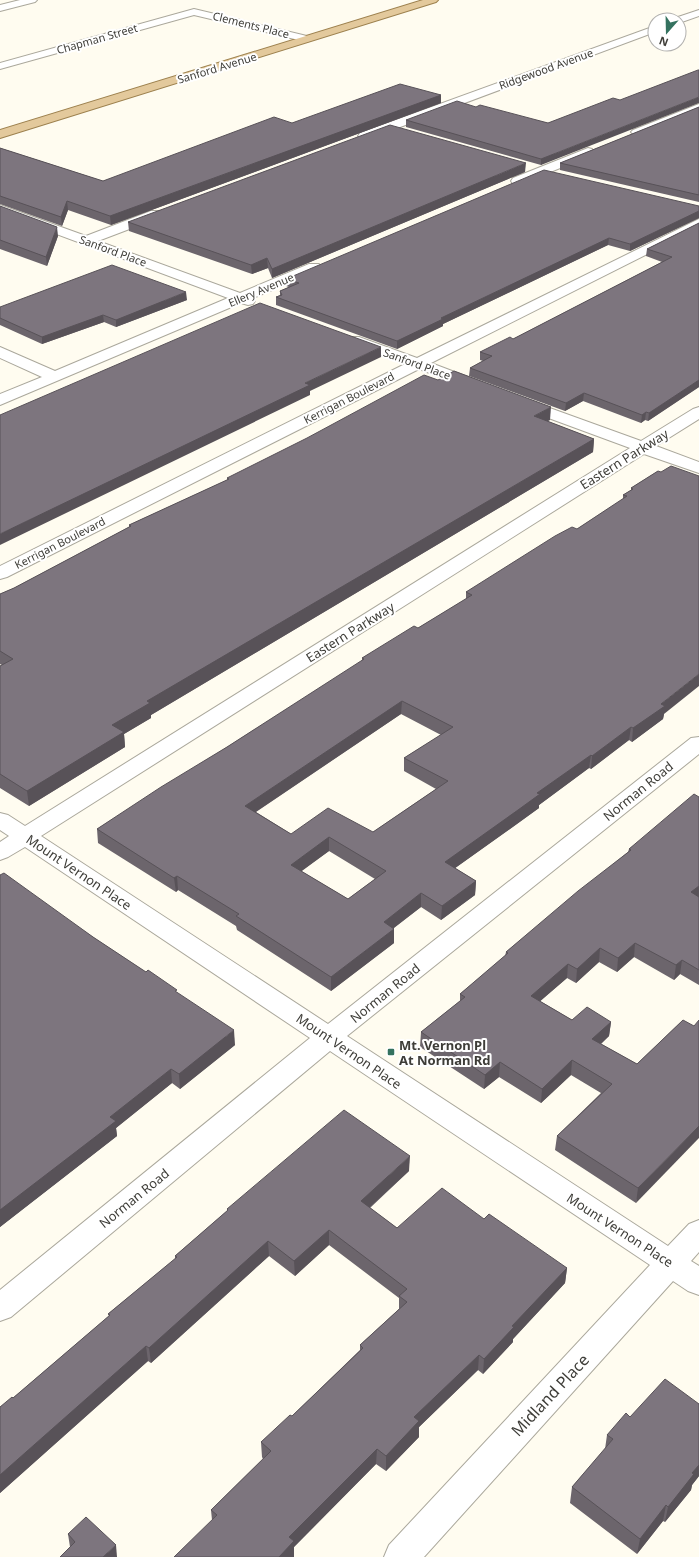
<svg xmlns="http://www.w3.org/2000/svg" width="699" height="1557" font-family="'Noto Sans',sans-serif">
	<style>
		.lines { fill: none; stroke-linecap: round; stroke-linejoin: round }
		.minor-casing { stroke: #aba89c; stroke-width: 2 }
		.major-casing { stroke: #9d814e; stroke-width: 2 }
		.minor { fill: #fff; fill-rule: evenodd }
		.major { fill: #e3c99c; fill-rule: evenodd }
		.wall { fill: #6c656c; fill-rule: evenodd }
		.shaded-wall { fill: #585258 }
		.building { fill: #7d757e; stroke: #585258; fill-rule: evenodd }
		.poi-dot { fill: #34725f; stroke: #fff; stroke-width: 1.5 }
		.labels { text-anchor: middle; stroke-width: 4; stroke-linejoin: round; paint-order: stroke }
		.far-street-label { font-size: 11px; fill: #3e3d38; stroke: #fff }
		.street-label { font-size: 13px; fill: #3e3d38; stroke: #fff }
		.poi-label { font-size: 13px; font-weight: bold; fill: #3e3d38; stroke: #fff; text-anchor: start }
		.near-street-label { font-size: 16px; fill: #3e3d38; stroke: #fff }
	</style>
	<rect width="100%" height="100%" fill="#fffcf0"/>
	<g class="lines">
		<!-- minor casing -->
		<g class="minor-casing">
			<g id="minor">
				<polygon points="20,0 37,0 35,2 0,11 0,5"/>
				<polygon points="194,9 311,37 312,39 307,42 194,15 0,69 0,63"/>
				<polygon points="699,10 699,16 679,23 679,20 674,20 675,18"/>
				<polygon points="655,26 655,32 368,139 364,140 358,136 360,133"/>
				<polygon points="699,104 699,111 641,134 633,134 631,132 633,130"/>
				<polygon points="588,148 592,149 594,152 592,155 521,184 513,184 511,181 513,178"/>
				<polygon points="0,205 86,236 151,211 161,211 163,214 161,217 98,241 240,293 309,264 319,264 321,267 319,270 253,298 255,301 253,304 248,305 241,303 0,405 0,394 42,377 0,358 0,347 55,371 228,298 0,213"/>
				<polygon points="699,219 699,228 431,363 481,382 483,385 481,388 469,388 419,369 7,577 0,579 0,566 405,364 349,343 346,340 349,337 359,337 417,358"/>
				<polygon points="522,398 641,441 693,409 699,407 699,419 656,446 699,462 699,473 644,454 41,836 328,1024 691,738 699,737 699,754 347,1036 668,1246 689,1224 699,1220 699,1252 691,1261 699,1266 699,1295 688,1291 673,1281 424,1557 384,1557 389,1545 650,1265 330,1051 11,1317 0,1321 0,1290 310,1038 25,847 8,857 0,860 0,842 9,836 0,830 0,813 8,815 25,826 630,448 516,406 514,403 516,400"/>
			</g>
		</g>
		<!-- major casing -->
		<g class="major-casing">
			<polygon id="major" points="423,0 438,0 436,2 0,138 0,130"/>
		</g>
		<!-- minor -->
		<use href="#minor" class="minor"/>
		<!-- major -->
		<use href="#major" class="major"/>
	</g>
	<!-- wall -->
	<g class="wall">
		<polygon points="441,95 441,103 111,225 68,210 62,226 0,204 0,148 103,181 292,123"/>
		<polygon points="620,100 541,165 406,127 406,120 476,107 548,123"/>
		<polygon points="699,107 699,202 560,170 560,163"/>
		<polygon points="525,172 272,278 268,268 252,274 129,231 128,222"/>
		<polygon points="0,206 58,236 47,266 0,249"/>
		<polygon points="699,206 699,218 630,251 608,245 443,324 443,326 397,349 276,305 276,297 280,295 280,291 289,287 286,286 286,279"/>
		<polygon points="699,223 699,387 648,421 645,420 641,423 583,401 565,411 469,376 470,368 483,361 480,360 480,352 513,339 662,262 646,256 647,249"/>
		<polygon points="187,300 116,327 104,322 42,344 0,325 0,307"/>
		<polygon points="550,420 547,421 594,439 593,452 151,715 151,718 124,734 125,747 29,806 0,788 0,666 2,665 0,664 0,594 14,588 129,527 129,525 227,480 227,478"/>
		<path d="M658,471L664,714L663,719L632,742L629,740L591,769L589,768L539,805V808L455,868L476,881L475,895L441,920L421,907L394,928V943L331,991L237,930L236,926L178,890L176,892L98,843L97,829L227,747L362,661V658L418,628L466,599V592L577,529L623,499V495L631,490V488ZM401,714L441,735L404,758V771L436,789L373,832L291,834L256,812ZM329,851L375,879L348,899L301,871Z"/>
		<polygon points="699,797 699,985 680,974 674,980 634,957 617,972 599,962 576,983 567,978 540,1001 572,1020 611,1022 609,1036 601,1044 637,1064 683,1020 636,1203 555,1150 557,1136 601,1093 571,1075 541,1103 499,1077 484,1089 420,1047 421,1032 460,1001 460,994 505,956 506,952 628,852 629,849"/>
		<polygon points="0,875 177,993 235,1045 180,1089 172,1083 116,1128 117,1136 0,1227"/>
		<polygon points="409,1171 370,1208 397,1228 484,1219 567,1268 565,1283 513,1339 513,1342 483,1374 478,1370 419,1427 419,1437 386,1471 376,1464 294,1547 294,1556 212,1520 211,1510 263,1459 262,1457 261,1442 292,1416 360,1350 360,1345 399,1309 399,1298 329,1245 295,1276 269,1256 151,1363 148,1361 0,1493 0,1407 13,1398 109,1316 108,1314 175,1259 175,1256 227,1211 227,1209"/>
		<polygon points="699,1404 699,1476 692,1485 691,1490 665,1522 663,1521 637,1554 570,1503 572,1487 605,1449 607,1435 630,1417"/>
		<polygon points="68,1534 117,1557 70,1547"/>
	</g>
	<!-- shaded-wall -->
	<g class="shaded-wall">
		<polygon points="441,95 441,103 111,225 110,216"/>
		<polygon points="699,97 699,103 541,165 541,159"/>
		<polygon points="526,163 525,172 272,278 272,269"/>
		<polygon points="67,201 68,210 62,226 61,217"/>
		<polygon points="699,211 699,218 630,251 630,244"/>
		<polygon points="57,227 58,236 47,266 46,257"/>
		<polygon points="609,238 608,245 443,324 443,326 397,349 397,341 441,318"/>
		<polygon points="267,258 268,268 252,274 251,265"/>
		<polygon points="186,292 187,300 116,327 116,320"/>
		<polygon points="103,315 104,322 42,344 42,337"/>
		<polygon points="381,347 381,357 310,391 310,395 0,545 0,534 305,383"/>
		<polygon points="699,380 699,387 648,421 649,413"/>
		<polygon points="584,393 583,401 565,411 566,403"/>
		<polygon points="551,407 550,420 533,429 534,416"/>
		<polygon points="646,412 645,420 641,423 642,415"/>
		<polygon points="594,439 593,452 151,715 151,718 124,734 125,747 29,806 27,791 112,725 147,701"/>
		<polygon points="699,674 699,686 664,714 663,719 632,742 633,728 661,704"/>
		<polygon points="402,701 401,714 245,819 245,806"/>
		<polygon points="631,727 629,740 591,769 592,756"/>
		<polygon points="591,755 589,768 539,805 539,808 517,824 444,876 445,862 537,793"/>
		<polygon points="329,837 329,851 291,879 291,865"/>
		<polygon points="177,876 178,890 176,892 174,878"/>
		<polygon points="476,881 475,895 441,920 442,906"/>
		<polygon points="699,886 699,898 691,892"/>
		<polygon points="421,893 421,907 383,936 384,922"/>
		<polygon points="394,929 394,943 331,991 331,977"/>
		<polygon points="635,943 634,957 617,972 618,958"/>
		<polygon points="600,948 599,962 576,983 577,969"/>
		<polygon points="682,960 680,974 674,980 676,965"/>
		<polygon points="568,964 567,978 530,1010 531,996"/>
		<polygon points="611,1022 609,1036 591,1053 592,1039"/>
		<polygon points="234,1030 235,1045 180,1089 179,1074"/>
		<polygon points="572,1060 571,1075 541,1103 542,1089"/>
		<polygon points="500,1062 499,1077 484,1089 485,1075"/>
		<polygon points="171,1069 172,1083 116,1128 117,1136 0,1227 0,1210 110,1117"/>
		<polygon points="699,1126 699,1138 636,1203 638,1188"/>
		<polygon points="410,1156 409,1171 360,1216 361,1201"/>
		<polygon points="329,1230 329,1245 295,1276 294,1261"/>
		<polygon points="268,1241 269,1256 151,1363 149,1348"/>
		<polygon points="567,1268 565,1283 513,1339 513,1342 483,1374 484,1359 512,1326"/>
		<polygon points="146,1346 148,1361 0,1493 0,1475"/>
		<polygon points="479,1355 478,1370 419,1427 419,1437 386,1471 386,1456 414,1417"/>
		<polygon points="377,1449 376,1464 294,1547 294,1557 279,1557 289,1537"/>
		<polygon points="699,1465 699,1476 692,1485 691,1490 665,1522 668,1507 692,1473"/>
		<polygon points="666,1505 663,1521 637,1554 640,1539"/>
		<polygon points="116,1545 117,1557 103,1557"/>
	</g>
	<!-- building -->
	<g class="building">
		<polygon points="698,70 699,70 699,97 541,159 406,120 457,101 476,107 480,105 548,123 613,98 620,100"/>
		<polygon points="400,84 441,95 110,216 67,201 61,217 0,196 0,148 103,181 274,117 292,123"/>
		<polygon points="699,107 699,195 560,163"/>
		<polygon points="390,125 526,163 272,269 267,258 251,265 128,222"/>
		<polygon points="544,170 699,206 699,211 630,244 609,238 441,318 443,319 397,341 276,297 282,295 280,291 299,283 286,279"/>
		<polygon points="0,206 57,227 46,257 0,240"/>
		<polygon points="699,223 699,380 649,413 646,412 642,415 584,393 566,403 470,368 492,356 480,352 510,337 513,339 672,257 647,249"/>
		<polygon points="112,265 186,292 116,320 103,315 42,337 0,318 0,307"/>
		<polygon points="260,303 381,347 305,383 310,385 0,534 0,415"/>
		<polygon points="454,371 551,407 534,416 594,439 147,701 150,703 112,725 124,732 27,791 0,774 0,666 13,659 0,651 0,594 14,588 131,526 129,525 229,479 227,478 307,438 424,375 438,380"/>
		<path d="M671,466L699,476V674L661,704L665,706L633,728L631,727L592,756L591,755L537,793L540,794L518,810L445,862L476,881L442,906L421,893L384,922L394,929L331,977L236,916L239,914L177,876L174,878L97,829L161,787L227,747L364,659L362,658L414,626L418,628L472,595L466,592L555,536L572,527L577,529L627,496L623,495L633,489L631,488L658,471L661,472ZM402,701L453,727L404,758L448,781L373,832L328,808L291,834L245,806ZM329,837L386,871L348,899L291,865Z"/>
		<polygon points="694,794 699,797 699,886 691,892 699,897 699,970 682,960 676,965 635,943 618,958 600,948 577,969 568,964 531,996 572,1020 587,1007 611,1022 592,1039 637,1064 683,1020 694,1026 699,1020 699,1126 638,1188 557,1136 612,1084 572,1060 542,1089 500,1062 485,1075 421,1032 465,997 460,994 508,953 506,952 578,891 631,850 629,849"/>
		<polygon points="4,873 93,937 146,972 148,970 177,990 175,991 234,1030 179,1074 171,1069 110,1117 116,1121 0,1210 0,875"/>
		<polygon points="344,1110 410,1156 361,1201 397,1228 442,1188 484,1219 489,1214 567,1268 512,1326 514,1327 484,1359 479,1355 414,1417 419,1421 386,1456 377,1449 289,1537 294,1541 279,1557 174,1557 217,1515 211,1510 271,1451 261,1442 290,1415 292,1416 363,1348 360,1345 407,1302 399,1296 407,1289 329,1230 294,1261 268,1241 149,1348 146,1346 0,1475 0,1407 12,1397 13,1398 110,1315 108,1314 177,1257 175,1256 228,1210 227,1209"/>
		<polygon points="665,1379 699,1404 699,1465 692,1473 694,1474 668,1507 666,1505 640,1539 572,1487 613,1439 607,1435 626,1413 630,1417"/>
		<polygon points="86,1517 116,1545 103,1557 60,1557 75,1542 68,1534"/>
	</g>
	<!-- markers -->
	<rect class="poi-dot" x="387" y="1048" width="8" height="8" rx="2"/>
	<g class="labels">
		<!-- far-street labels -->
		<g class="far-street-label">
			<text transform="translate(251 25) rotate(14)" y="4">Clements Place</text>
			<text transform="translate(97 39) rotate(-16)" y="4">Chapman Street</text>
			<text transform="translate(217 68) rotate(-17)" y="4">Sanford Avenue</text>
			<text transform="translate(546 69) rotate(-20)" y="4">Ridgewood Avenue</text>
			<text transform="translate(113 251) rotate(20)" y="4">Sanford Place</text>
			<text transform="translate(261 290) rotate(-23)" y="4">Ellery Avenue</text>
			<text transform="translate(417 364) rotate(20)" y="4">Sanford Place</text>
			<text transform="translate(349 398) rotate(-27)" y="4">Kerrigan Boulevard</text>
			<text transform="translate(60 543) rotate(-27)" y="4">Kerrigan Boulevard</text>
		</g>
		<!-- street labels -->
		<g class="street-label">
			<text transform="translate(624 459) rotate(-32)" y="5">Eastern Parkway</text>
			<text transform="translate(350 632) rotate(-32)" y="5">Eastern Parkway</text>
			<text transform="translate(638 791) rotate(-39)" y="5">Norman Road</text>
			<text transform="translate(79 872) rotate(34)" y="5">Mount Vernon Place</text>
			<text transform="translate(385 993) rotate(-39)" y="5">Norman Road</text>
			<text transform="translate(349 1051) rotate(34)" y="5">Mount Vernon Place</text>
			<text transform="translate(134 1198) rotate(-39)" y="5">Norman Road</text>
			<text transform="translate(620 1230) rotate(33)" y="5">Mount Vernon Place</text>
		</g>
		<!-- poi labels -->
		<g class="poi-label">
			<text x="399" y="1050">Mt. Vernon Pl<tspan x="399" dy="15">At Norman Rd</tspan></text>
		</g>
		<!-- near-street labels -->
		<g class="near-street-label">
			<text transform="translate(550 1395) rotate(-47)" y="6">Midland Place</text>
		</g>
	</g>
	<!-- north arrow -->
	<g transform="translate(667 32) rotate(200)"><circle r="19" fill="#ffffff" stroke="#b2b1af"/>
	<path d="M0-3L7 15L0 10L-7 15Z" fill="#34725f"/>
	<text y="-6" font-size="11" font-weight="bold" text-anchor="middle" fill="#3e3d38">N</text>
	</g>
</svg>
